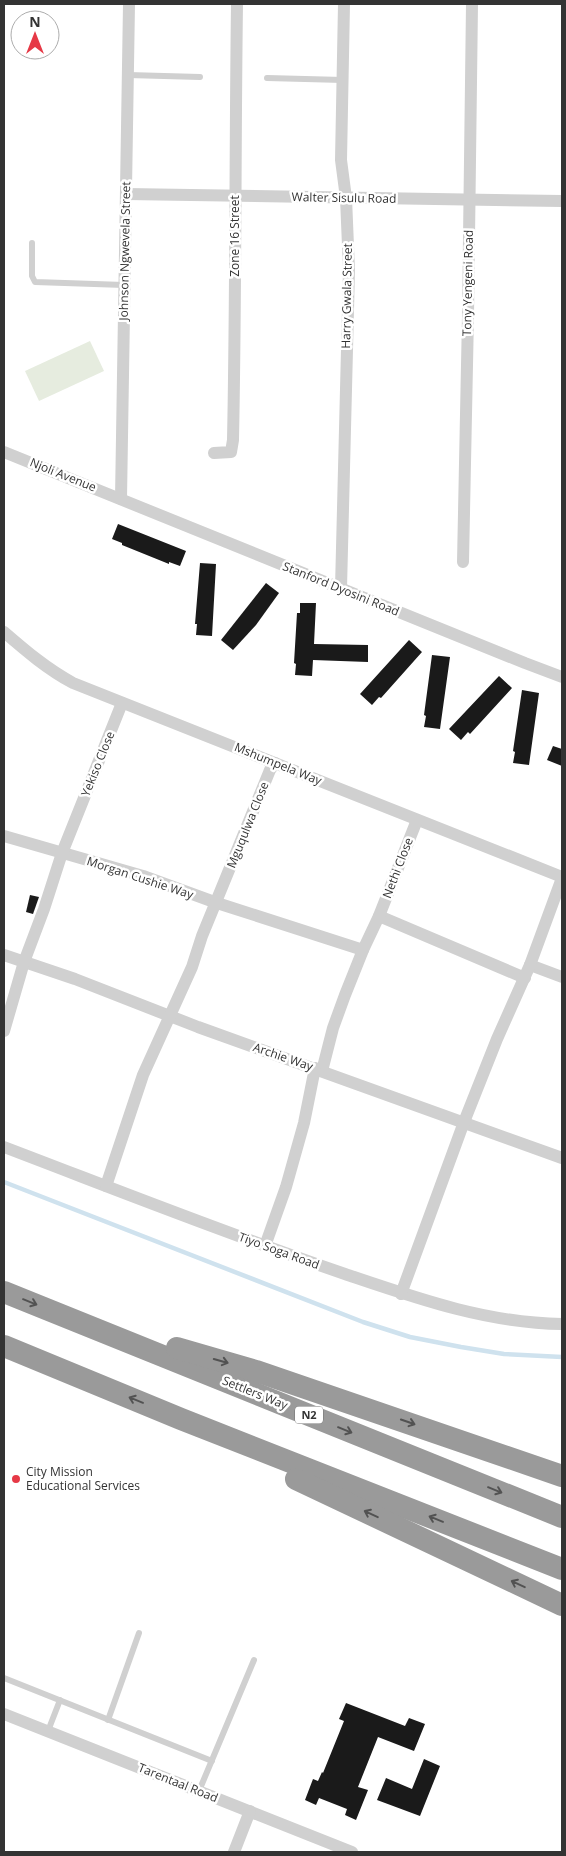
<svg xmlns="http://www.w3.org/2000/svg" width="566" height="1856" font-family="'Open Sans',sans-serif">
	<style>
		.green { fill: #e6ecdf }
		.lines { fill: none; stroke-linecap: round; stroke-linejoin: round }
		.stream { stroke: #cfe2ee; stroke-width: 4.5 }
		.building { fill: #1a1a1a }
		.lane { stroke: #d0d0d0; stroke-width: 6 }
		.street { stroke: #d0d0d0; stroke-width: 12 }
		.highway { stroke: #9a9a9a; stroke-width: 22 }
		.oneway { stroke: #525252 }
		.poi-dot { fill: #e63946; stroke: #fff; stroke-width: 2 }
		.labels { text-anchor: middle; stroke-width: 5; stroke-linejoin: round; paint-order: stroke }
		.shield { fill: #fff; stroke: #707070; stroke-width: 1 }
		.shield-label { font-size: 11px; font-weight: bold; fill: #333 }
		.street-label { font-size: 12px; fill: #333; stroke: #fff }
		.poi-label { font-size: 12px; fill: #333; stroke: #fff; text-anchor: start }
	</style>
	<rect width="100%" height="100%" fill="#fff"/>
	<!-- green -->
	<polygon class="green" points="90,341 104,371 39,401 25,371"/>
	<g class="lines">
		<!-- stream -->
		<polyline class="stream" points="4,1182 363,1322 410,1337 461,1347 504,1354 562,1357"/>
	</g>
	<!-- building -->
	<g class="building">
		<polygon points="118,524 186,551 180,566 169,562 169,564 122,545 122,543 112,539"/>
		<polygon points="200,563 216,564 212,636 196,635 197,624 195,624"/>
		<polygon points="266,583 279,593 256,625 233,650 221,640"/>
		<polygon points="300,603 316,603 314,644 368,645 368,662 313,660 312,676 295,675 296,664 294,663 297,613 300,613"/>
		<polygon points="409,640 422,652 381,698 379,697 372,705 360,694"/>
		<polygon points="432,655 450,657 440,729 424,727 426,716 424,715"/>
		<polygon points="499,676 512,688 470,734 468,732 461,740 449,729"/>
		<polygon points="522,690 539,693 529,765 513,763 515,752 513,751"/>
		<polygon points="553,746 562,749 562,766 547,760"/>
		<polygon points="30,895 39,897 33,914 26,912"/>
		<polygon points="346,1703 405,1726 409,1718 425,1724 414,1751 378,1737 358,1787 368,1790 356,1820 345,1815 347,1809 319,1798 316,1805 305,1800 313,1779 318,1781 322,1772 323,1773 344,1721 339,1719"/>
		<polygon points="424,1759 440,1766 420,1816 377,1800 386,1778 412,1789"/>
	</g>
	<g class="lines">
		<!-- lane -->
		<g class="lane">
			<polyline points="128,75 200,77"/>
			<polyline points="267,78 343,80"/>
			<polyline points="32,243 32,276 35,282 124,285"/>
			<polyline points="4,1678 212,1761"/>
			<polyline points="108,1720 139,1633"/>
			<polyline points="48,1731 60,1700"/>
			<polyline points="199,1791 254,1660"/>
		</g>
		<!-- street -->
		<g class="street">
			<polyline points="126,194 562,201"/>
			<polyline points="4,452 525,663 562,677"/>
			<path d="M214,453L231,452L233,440C236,294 235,149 237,4"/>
			<polyline points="121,499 129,4"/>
			<polyline points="463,562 468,316 472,4"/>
			<polyline points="341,588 349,270 346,198 341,160 344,4"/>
			<path d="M4,632C26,651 47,669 73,683L562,877"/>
			<polyline points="4,836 143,876 217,903 363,950"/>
			<polyline points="379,916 525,978"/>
			<polyline points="4,955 75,979 198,1027 562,1158"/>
			<polyline points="530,965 562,977"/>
			<polyline points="4,1031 24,962 44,909 62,853 122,703"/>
			<polyline points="322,1071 333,1028 345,995 363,950 379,916 417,820"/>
			<path d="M4,1147C117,1190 230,1235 345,1274C416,1298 486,1323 562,1324"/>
			<polyline points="106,1186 143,1075 192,967 202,936 270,770 275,763"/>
			<polyline points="265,1246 286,1187 304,1123 315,1068"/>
			<polyline points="401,1294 464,1122 497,1039 530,965 562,878"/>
			<polyline points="4,1714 352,1852"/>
			<polyline points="234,1852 250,1811"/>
		</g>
		<!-- highway -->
		<g class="highway">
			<polyline points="4,1292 562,1517"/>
			<polyline points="4,1346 181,1419 562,1569"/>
			<polyline points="177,1348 256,1371 562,1476"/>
			<polyline points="296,1479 562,1605"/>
		</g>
	</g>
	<!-- one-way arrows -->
	<defs><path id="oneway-shaft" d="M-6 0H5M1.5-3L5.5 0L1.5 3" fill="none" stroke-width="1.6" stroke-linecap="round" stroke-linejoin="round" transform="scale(1.25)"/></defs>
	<g class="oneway">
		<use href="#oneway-shaft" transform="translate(30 1302) rotate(22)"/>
		<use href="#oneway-shaft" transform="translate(221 1361) rotate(16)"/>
		<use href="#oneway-shaft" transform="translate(136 1400) rotate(-158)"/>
		<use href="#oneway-shaft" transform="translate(408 1422) rotate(19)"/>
		<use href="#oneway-shaft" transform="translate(345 1430) rotate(22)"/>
		<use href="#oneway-shaft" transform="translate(495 1490) rotate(22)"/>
		<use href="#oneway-shaft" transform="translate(371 1514) rotate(-155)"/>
		<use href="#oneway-shaft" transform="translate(436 1519) rotate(-158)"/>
		<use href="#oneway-shaft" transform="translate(518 1584) rotate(-155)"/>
	</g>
	<!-- markers -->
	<circle class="poi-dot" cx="16" cy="1479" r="5"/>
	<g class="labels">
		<!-- shield labels -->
		<rect class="shield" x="295" y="1406.5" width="28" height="17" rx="4"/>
		<g class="shield-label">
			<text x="309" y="1419">N2</text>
		</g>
		<!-- street labels -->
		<g class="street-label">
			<text transform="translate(344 198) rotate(1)" y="4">Walter Sisulu Road</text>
			<text transform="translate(235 236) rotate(-90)" y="4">Zone 16 Street</text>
			<text transform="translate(125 251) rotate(-89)" y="4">Johnson Ngwevela Street</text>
			<text transform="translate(468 283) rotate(-89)" y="4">Tony Yengeni Road</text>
			<text transform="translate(347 296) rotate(-89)" y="4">Harry Gwala Street</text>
			<text transform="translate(63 475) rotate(22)" y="4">Njoli Avenue</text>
			<text transform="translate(341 589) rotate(22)" y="4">Stanford Dyosini Road</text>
			<text transform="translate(98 764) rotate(-68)" y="4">Yekiso Close</text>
			<text transform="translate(278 764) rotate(22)" y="4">Mshumpela Way</text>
			<text transform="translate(248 825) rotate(-68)" y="4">Mguqulwa Close</text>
			<text transform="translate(398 868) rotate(-69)" y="4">Nethi Close</text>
			<text transform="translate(140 878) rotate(18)" y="4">Morgan Cushie Way</text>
			<text transform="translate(283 1057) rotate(19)" y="4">Archie Way</text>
			<text transform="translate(279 1251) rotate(20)" y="4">Tiyo Soga Road</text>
			<text transform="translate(255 1393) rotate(22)" y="4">Settlers Way</text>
			<text transform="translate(178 1783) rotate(22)" y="4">Tarentaal Road</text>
		</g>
		<!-- poi labels -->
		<g class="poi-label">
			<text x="26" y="1476">City Mission<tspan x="26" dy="14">Educational Services</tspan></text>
		</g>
	</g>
	<!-- border -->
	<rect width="566" height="1856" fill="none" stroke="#333333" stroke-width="10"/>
	<!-- north arrow -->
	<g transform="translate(35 35)"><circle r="24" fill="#ffffff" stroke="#adadad"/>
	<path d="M0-4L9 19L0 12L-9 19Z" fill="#e63946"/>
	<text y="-8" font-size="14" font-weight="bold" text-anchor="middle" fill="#333333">N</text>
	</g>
</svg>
